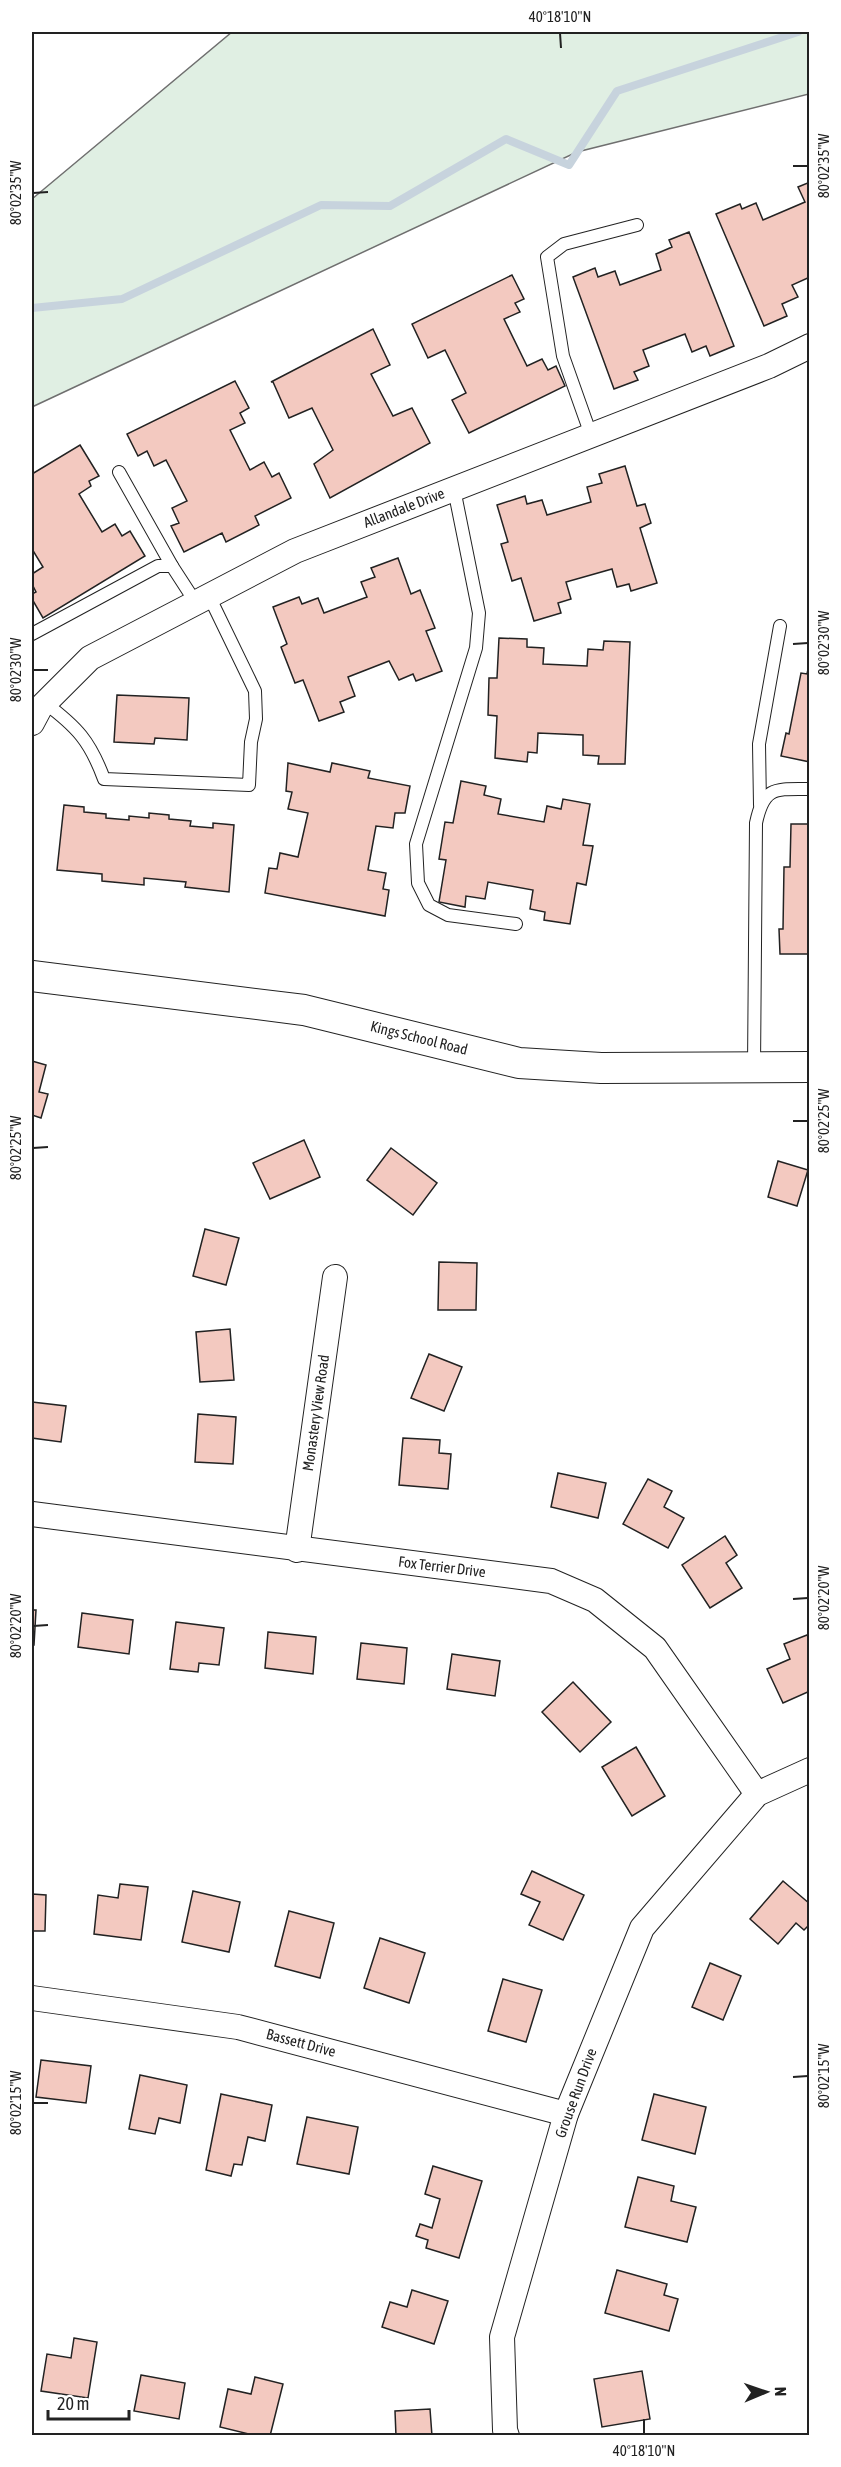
<svg xmlns="http://www.w3.org/2000/svg" width="841" height="2467" font-family="'Asap Condensed',sans-serif">
	<style>
		.green { fill: #e0efe3; stroke: #6f6f6f; stroke-width: 1.5 }
		.lines { fill: none; stroke-linecap: round; stroke-linejoin: round }
		.stream { stroke: #c7d3dd; stroke-width: 8 }
		.building { fill: #f3c9c0; stroke: #222; stroke-width: 1.5 }
		.service-casing { stroke: #222; stroke-width: 14 }
		.minor-casing { stroke: #222; stroke-width: 26 }
		.tertiary-casing { stroke: #222; stroke-width: 32 }
		.service { stroke: #fff; stroke-width: 12 }
		.minor { stroke: #fff; stroke-width: 24 }
		.tertiary { stroke: #fff; stroke-width: 30 }
		.ticks { fill: none; stroke: #222; stroke-width: 2 }
		.labels { text-anchor: middle; stroke-width: 4.5; stroke-linejoin: round; paint-order: stroke }
		.street-label { font-size: 15px; fill: #222; stroke: #fff }
		.neatline { fill: none; stroke: #222; stroke-width: 2 }
		.ticks-label { font-size: 15px; text-anchor: middle; fill: #222 }
	</style>
	<rect width="100%" height="100%" fill="#fff"/>
	<!-- green -->
	<polygon class="green" points="232,32 809,32 809,94 577,152 32,407 32,199"/>
	<g class="lines">
		<!-- stream -->
		<polyline class="stream" points="32,308 122,299 321,205 390,206 506,139 569,165 617,91 798,32"/>
	</g>
	<!-- building -->
	<g class="building">
		<polygon points="810,182 810,277 792,285 798,297 782,304 787,316 764,326 716,214 740,204 742,209 756,203 763,220 805,202 798,187"/>
		<polygon points="689,232 734,346 710,356 706,346 692,352 685,334 643,350 649,366 634,372 638,380 614,389 573,277 595,268 598,277 615,271 620,285 661,270 656,254 672,247 669,240"/>
		<polygon points="512,275 524,299 515,303 520,312 504,319 527,366 542,359 548,370 556,366 565,386 469,433 452,400 466,393 445,350 428,358 412,324"/>
		<polygon points="373,329 390,365 371,374 393,416 412,408 430,443 330,498 314,464 333,450 312,408 289,418 273,382 271,382"/>
		<polygon points="235,381 249,408 240,413 245,423 230,430 250,470 264,462 272,477 279,473 291,498 255,516 259,525 226,542 222,533 184,552 171,526 179,523 172,508 187,501 166,460 154,466 147,451 138,456 127,434"/>
		<polygon points="80,445 99,476 89,481 91,486 79,494 102,532 115,524 122,536 130,531 145,556 43,618 32,599 32,594 36,592 32,584 32,574 43,567 32,549 32,474"/>
		<polygon points="625,466 637,506 645,504 651,523 640,528 657,583 631,591 629,584 617,587 612,569 566,582 571,599 558,603 561,613 534,621 521,578 512,581 501,544 508,542 497,505 525,496 527,504 542,500 547,515 591,502 587,487 602,483 599,474"/>
		<polygon points="398,558 411,594 420,590 435,628 426,631 442,671 416,681 413,674 399,680 389,661 348,677 355,696 340,702 344,712 319,721 303,680 295,683 281,647 287,644 273,607 299,597 302,604 318,598 324,613 367,597 361,582 375,577 371,568"/>
		<polygon points="499,638 527,639 527,647 544,648 543,664 587,666 588,649 603,650 604,641 630,642 625,764 598,764 599,756 583,755 583,735 538,733 537,753 528,752 527,762 495,758 497,716 488,715 489,678 497,678"/>
		<polygon points="810,660 810,762 781,756 786,733 789,734 801,673 807,674"/>
		<polygon points="117,695 189,698 187,740 155,738 154,744 114,742"/>
		<polygon points="288,763 330,772 332,763 370,771 368,778 410,786 405,813 395,813 393,828 376,826 368,870 386,873 383,889 389,890 385,916 265,893 269,868 277,869 280,853 298,857 308,813 288,809 292,792 286,791"/>
		<polygon points="461,781 486,786 484,795 501,799 498,814 544,822 547,806 561,809 563,799 590,804 583,845 593,846 586,885 577,883 570,924 544,920 545,912 530,909 533,890 488,882 485,899 466,896 465,907 439,902 446,860 439,859 445,822 453,823"/>
		<polygon points="64,805 84,807 84,812 106,814 106,818 129,820 129,816 149,818 149,813 169,815 169,819 191,821 190,826 213,828 213,823 234,825 229,892 185,887 186,882 144,878 144,885 102,881 102,874 57,870"/>
		<polygon points="791,824 810,824 810,954 780,954 779,929 783,929 784,867 790,867"/>
		<polygon points="32,1061 46,1065 39,1092 48,1094 41,1118 32,1115"/>
		<polygon points="304,1140 320,1177 270,1199 253,1163"/>
		<polygon points="391,1148 437,1183 413,1215 367,1180"/>
		<polygon points="778,1161 808,1170 797,1206 768,1197"/>
		<polygon points="205,1229 239,1238 226,1285 193,1276"/>
		<polygon points="439,1262 477,1263 476,1310 438,1310"/>
		<polygon points="230,1329 234,1380 200,1382 196,1332"/>
		<polygon points="429,1354 462,1367 444,1411 411,1398"/>
		<polygon points="32,1402 66,1406 61,1442 32,1438"/>
		<polygon points="198,1414 236,1417 233,1464 195,1462"/>
		<polygon points="403,1438 440,1440 439,1453 451,1454 448,1489 399,1485"/>
		<polygon points="558,1473 606,1483 598,1518 551,1507"/>
		<polygon points="648,1479 672,1491 664,1507 684,1518 668,1548 623,1524"/>
		<polygon points="725,1536 737,1555 726,1563 742,1588 710,1608 682,1565"/>
		<polygon points="32,1610 36,1610 34,1645 32,1645"/>
		<polygon points="82,1613 133,1620 129,1654 78,1647"/>
		<polygon points="176,1622 224,1628 219,1665 199,1663 198,1672 170,1669"/>
		<polygon points="268,1632 316,1637 313,1674 265,1668"/>
		<polygon points="807,1635 810,1641 810,1691 783,1703 767,1669 790,1659 784,1644"/>
		<polygon points="361,1643 407,1648 404,1684 357,1679"/>
		<polygon points="452,1654 500,1661 495,1696 447,1689"/>
		<polygon points="573,1682 611,1722 580,1752 542,1712"/>
		<polygon points="636,1747 665,1796 632,1816 602,1767"/>
		<polygon points="532,1871 584,1895 563,1940 529,1925 540,1902 521,1894"/>
		<polygon points="783,1881 810,1904 810,1924 804,1930 796,1923 778,1944 750,1919"/>
		<polygon points="120,1884 148,1887 141,1940 94,1934 98,1895 118,1898"/>
		<polygon points="193,1891 240,1902 229,1952 182,1942"/>
		<polygon points="32,1894 46,1895 45,1931 32,1931"/>
		<polygon points="289,1911 334,1923 320,1978 275,1966"/>
		<polygon points="380,1938 425,1953 409,2003 364,1988"/>
		<polygon points="710,1963 741,1976 723,2020 692,2007"/>
		<polygon points="503,1979 542,1990 526,2042 488,2031"/>
		<polygon points="41,2060 91,2066 86,2103 36,2097"/>
		<polygon points="140,2075 187,2085 180,2123 159,2118 155,2134 129,2129"/>
		<polygon points="221,2094 272,2105 265,2141 248,2137 242,2165 234,2164 231,2176 206,2170"/>
		<polygon points="654,2094 706,2107 695,2154 642,2140"/>
		<polygon points="307,2117 358,2127 349,2174 297,2164"/>
		<polygon points="433,2166 482,2181 459,2258 426,2248 428,2240 416,2236 420,2224 432,2228 440,2199 425,2194"/>
		<polygon points="638,2177 674,2186 671,2201 696,2207 687,2242 625,2227"/>
		<polygon points="617,2270 667,2284 664,2295 678,2299 669,2331 605,2313"/>
		<polygon points="412,2290 448,2301 434,2344 382,2327 390,2302 407,2307"/>
		<polygon points="74,2338 97,2342 88,2398 41,2391 47,2354 71,2358"/>
		<polygon points="642,2371 650,2419 602,2427 594,2379"/>
		<polygon points="141,2375 185,2383 179,2419 134,2411"/>
		<polygon points="255,2377 283,2384 270,2436 257,2436 220,2427 228,2389 251,2394"/>
		<polygon points="430,2409 432,2436 396,2436 395,2411"/>
	</g>
	<g class="lines">
		<!-- service casing -->
		<g class="service-casing">
			<g id="service">
				<polyline points="591,435 563,356 547,257 564,244 637,225"/>
				<polyline points="119,472 172,566"/>
				<polyline points="454,489 479,613 476,648 416,844 418,883 429,905 448,915 516,924"/>
				<polyline points="32,634 158,566 172,566 196,603"/>
				<path d="M45,703C77,727 90,741 104,779L249,785L251,742L256,719L255,691L209,596"/>
				<polyline points="760,805 759,744 780,626"/>
				<path d="M754,1067L756,823C764,786 775,789 810,789"/>
			</g>
		</g>
		<!-- minor casing -->
		<g class="minor-casing">
			<g id="minor">
				<polyline points="32,723 40,708 90,658 295,551 769,366 810,346"/>
				<polyline points="32,1514 551,1581 595,1600 655,1648 757,1794"/>
				<polyline points="297,1550 335,1277"/>
				<polyline points="32,1998 238,2027 566,2114"/>
				<polyline points="507,2436 505,2430 502,2337 566,2114 642,1928 757,1794 810,1770"/>
			</g>
		</g>
		<!-- tertiary casing -->
		<g class="tertiary-casing">
			<polyline id="tertiary" points="32,976 304,1010 519,1063 601,1068 810,1067"/>
		</g>
		<!-- service -->
		<use href="#service" class="service"/>
		<!-- minor -->
		<use href="#minor" class="minor"/>
		<!-- tertiary -->
		<use href="#tertiary" class="tertiary"/>
	</g>
	<!-- ticks -->
	<path class="ticks" d="M560,33L561,48M793,166H808M33,193L48,192M793,644L808,643M33,670H48M793,1121H808M33,1148L48,1147M793,1599L808,1598M33,1626L48,1625M793,2077L808,2076M33,2103H48M644,2419V2434"/>
	<g class="labels">
		<!-- street labels -->
		<g class="street-label">
			<text transform="translate(404 508) rotate(-21)" y="5">Allandale Drive</text>
			<text transform="translate(419 1038) rotate(14)" y="5">Kings School Road</text>
			<text transform="translate(316 1413) rotate(-82)" y="5">Monastery View Road</text>
			<text transform="translate(442 1567) rotate(7)" y="5">Fox Terrier Drive</text>
			<text transform="translate(301 2043) rotate(15)" y="5">Bassett Drive</text>
			<text transform="translate(576 2093) rotate(-70)" y="5">Grouse Run Drive</text>
		</g>
	</g>
	<!-- border -->
	<rect width="841" height="2467" fill="none" stroke="#ffffff" stroke-width="66"/>
	<!-- north arrow -->
	<g transform="translate(766 2392) rotate(88)" stroke="#ffffff" stroke-width="4.5" paint-order="stroke">
	<path d="M0-4.5L10 22L0 15L-10 22Z" fill="#222222"/>
	<text y="-9" font-size="16" font-weight="bold" text-anchor="middle" fill="#222222">N</text>
	</g>
	<!-- scale -->
	<path d="M48 2410v9h81v-9" fill="none" stroke="#222222" stroke-width="3"/>
	<text x="57" y="2410" font-size="18" fill="#222222" stroke="#ffffff" stroke-width="4.5" paint-order="stroke">20 m</text>
	<rect x="33" y="33" width="775" height="2401" class="neatline"/>
	<g class="ticks-label">
		<text x="560" y="22">40°18'10"N</text>
		<text transform="translate(824 166) rotate(-90)" y="5">80°02'35"W</text>
		<text transform="translate(16 193) rotate(-90)" y="5">80°02'35"W</text>
		<text transform="translate(824 643) rotate(-90)" y="5">80°02'30"W</text>
		<text transform="translate(16 670) rotate(-90)" y="5">80°02'30"W</text>
		<text transform="translate(824 1121) rotate(-90)" y="5">80°02'25"W</text>
		<text transform="translate(16 1148) rotate(-90)" y="5">80°02'25"W</text>
		<text transform="translate(824 1598) rotate(-90)" y="5">80°02'20"W</text>
		<text transform="translate(16 1626) rotate(-90)" y="5">80°02'20"W</text>
		<text transform="translate(824 2076) rotate(-90)" y="5">80°02'15"W</text>
		<text transform="translate(16 2103) rotate(-90)" y="5">80°02'15"W</text>
		<text x="644" y="2456">40°18'10"N</text>
	</g>
</svg>
